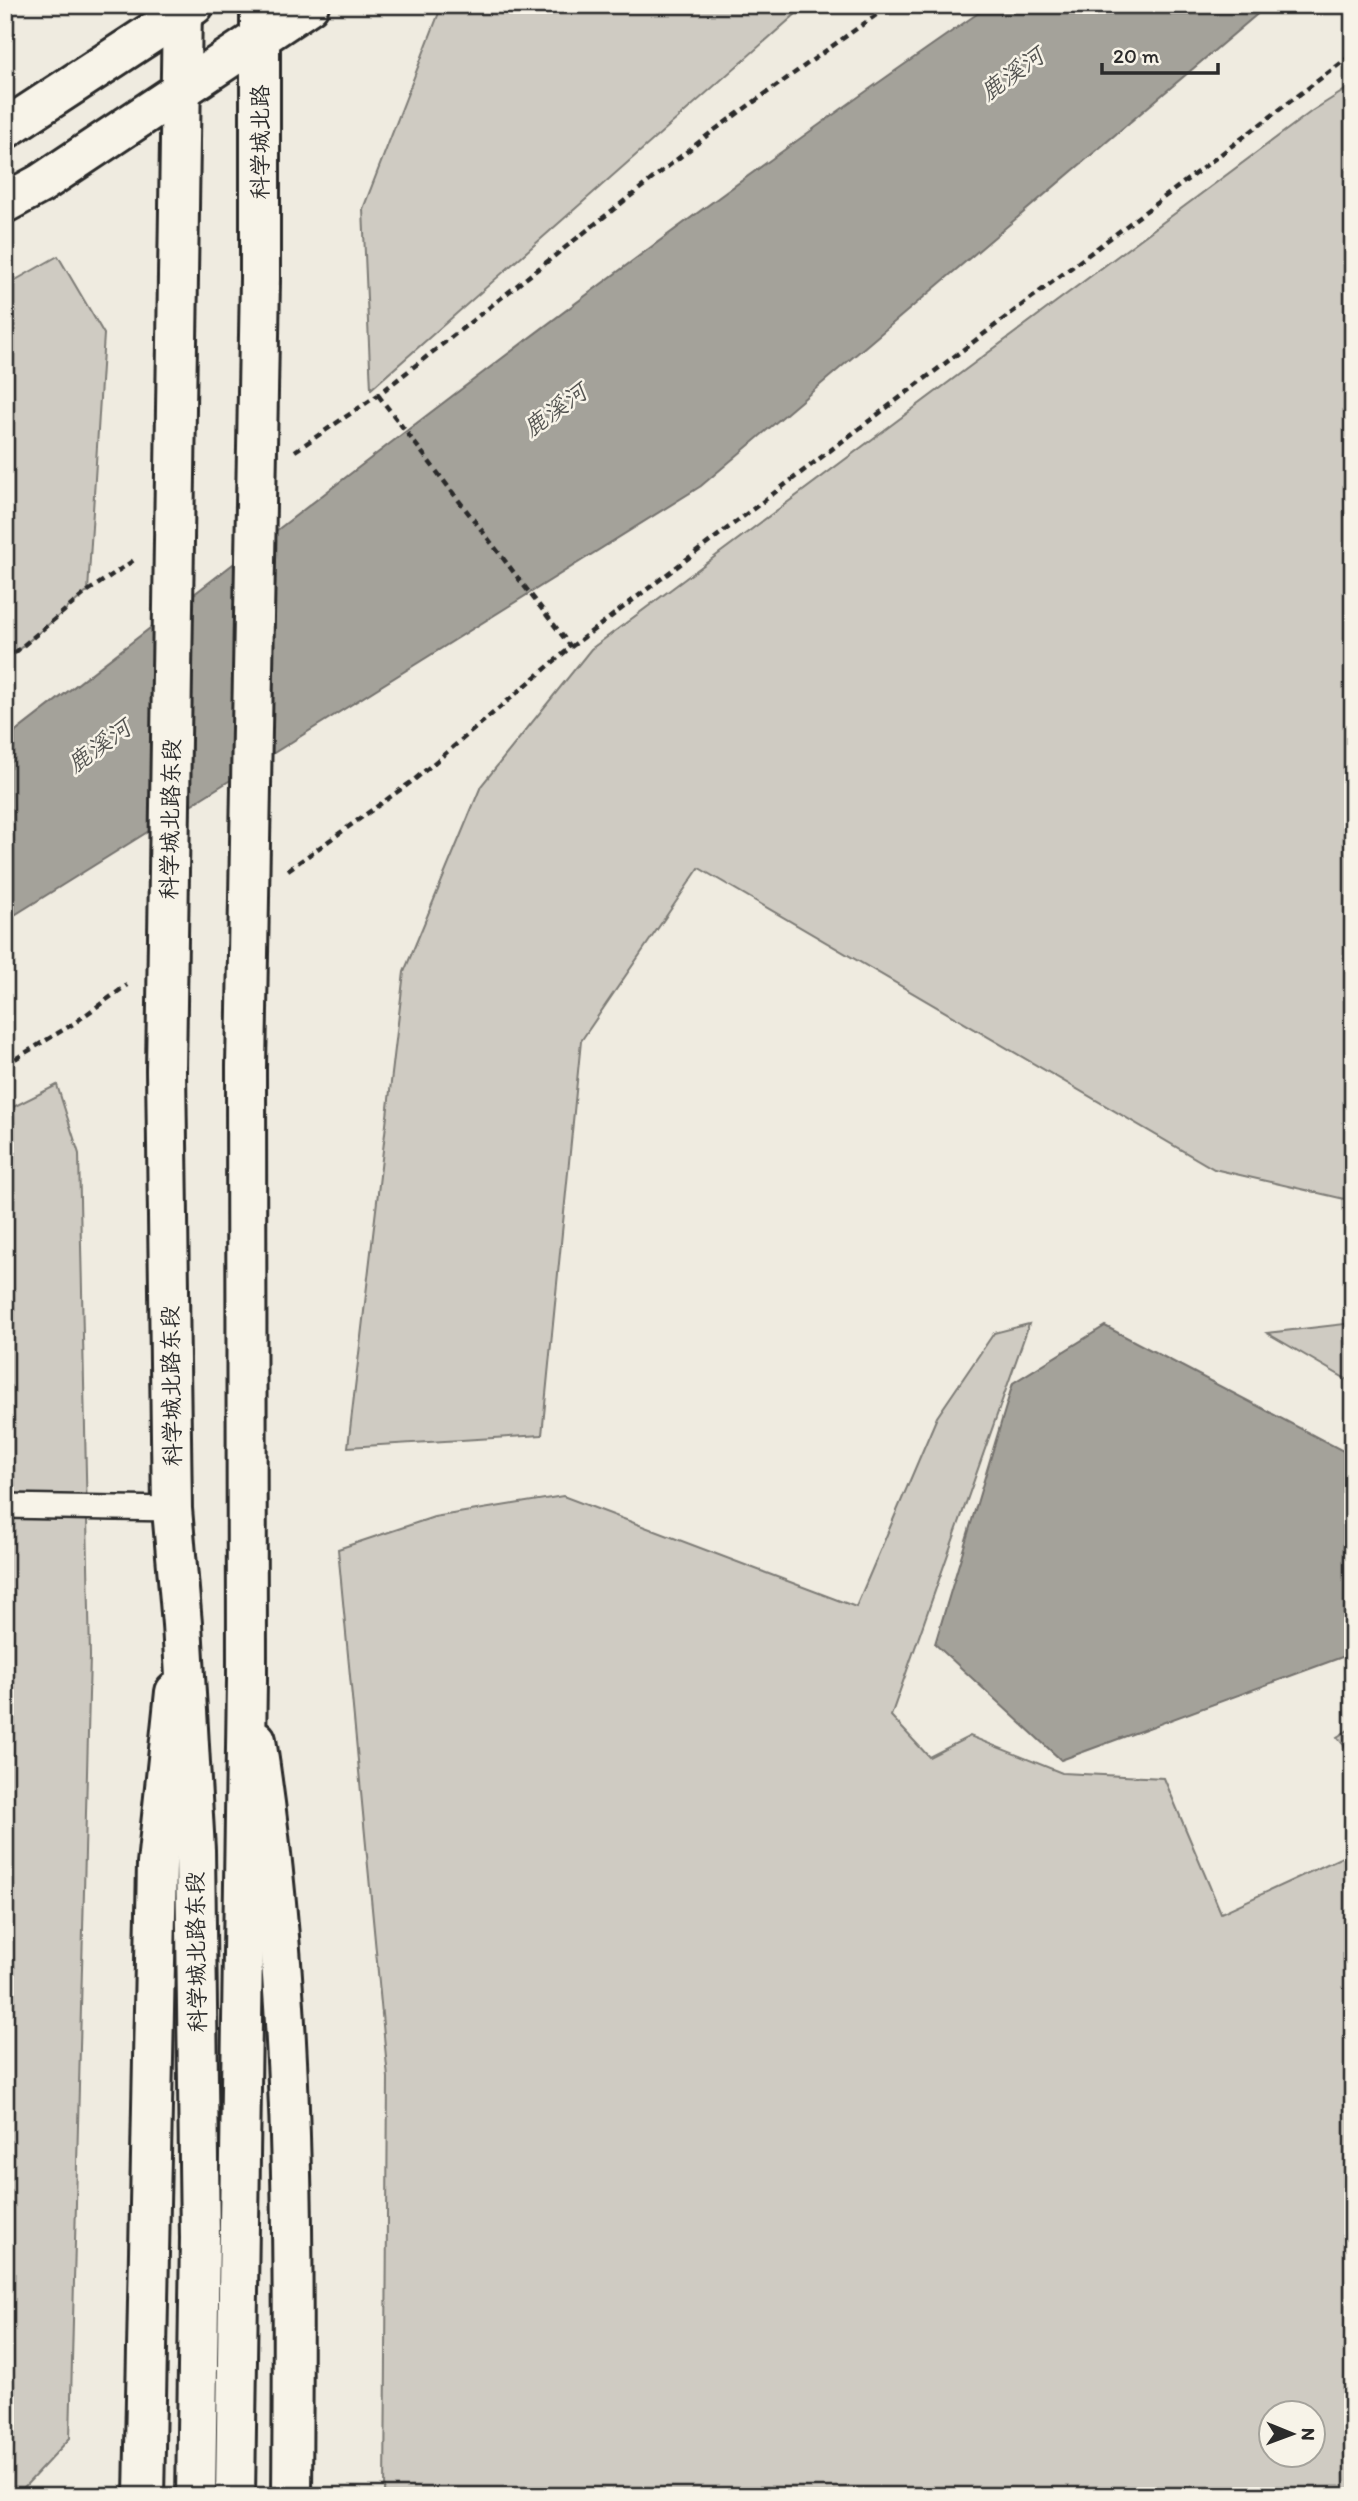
<svg xmlns="http://www.w3.org/2000/svg" width="1358" height="2501" font-family="Itim,'LXGW WenKai TC',sans-serif">
	<style>
		.green { fill: #cfcbc2; stroke: #7d7b76; stroke-width: 2; fill-rule: evenodd }
		.water { fill: #a4a29a; stroke: #74726e; stroke-width: 2 }
		.lines { fill: none; stroke-linecap: round; stroke-linejoin: round }
		.service-casing { stroke: #2b2b2b; stroke-width: 28 }
		.tertiary-casing { stroke: #2b2b2b; stroke-width: 44 }
		.secondary-casing { stroke: #2b2b2b; stroke-width: 44 }
		.path { stroke: #2b2b2b; stroke-width: 4.5; stroke-dasharray: 7 5; stroke-linecap: butt }
		.service { stroke: #f7f3e8; stroke-width: 23 }
		.tertiary { stroke: #f7f3e8; stroke-width: 38 }
		.secondary { stroke: #f7f3e8; stroke-width: 38 }
		.secondary-bridge-casing { stroke: #2b2b2b; stroke-width: 44; stroke-linecap: butt }
		.secondary-bridge { stroke: #f7f3e8; stroke-width: 38 }
		.labels { text-anchor: middle; stroke-width: 5; stroke-linejoin: round; paint-order: stroke }
		.street-label { font-size: 23px; fill: #2b2b2b; stroke: #f7f3e8 }
		.water-label { font-size: 24px; font-style: italic; fill: #555552; stroke: #f7f3e8 }
	</style>
	<rect width="100%" height="100%" fill="#efebe0"/>
	<filter id="ink" filterUnits="userSpaceOnUse"><feTurbulence type="fractalNoise" baseFrequency=".0143" numOctaves="2"/><feDisplacementMap in="SourceGraphic" scale="14" xChannelSelector="R" yChannelSelector="G"/><feConvolveMatrix kernelMatrix="1 2 1 2 8 2 1 2 1" color-interpolation-filters="sRGB"/></filter>
	<g filter="url(#ink)">
		<!-- green -->
		<g class="green">
			<polygon points="442,5 806,5 371,389 363,209"/>
			<polygon points="1353,85 1353,1201 1214,1169 699,868 581,1041 542,1435 348,1447 404,972 481,786 591,649 1312,111"/>
			<polygon points="58,256 104,334 88,591 5,661 5,286"/>
			<polygon points="57,1085 79,1154 90,1656 70,2438 16,2496 5,2496 5,1111"/>
			<polygon points="1353,1323 1353,1383 1267,1333"/>
			<path d="M1029,1324L891,1716L929,1757L970,1736L1062,1773L1164,1778L1221,1913L1353,1852V2496H385L388,2078L338,1549L434,1517L563,1496L856,1607L937,1417L994,1333ZM1270,2414H1312V2456H1270Z"/>
			<polygon points="1353,1727 1353,1756 1337,1737"/>
		</g>
		<!-- water -->
		<g class="water">
			<path d="M990,5H1268L701,486L5,921V740C329,490 652,237 990,5Z"/>
			<polygon points="1105,1326 1353,1456 1353,1653 1061,1760 935,1644 1013,1383"/>
		</g>
		<g class="lines">
			<!-- service casing -->
			<g class="service-casing">
				<polyline id="service" points="5,1506 172,1509"/>
			</g>
			<!-- tertiary casing -->
			<g class="tertiary-casing">
				<g id="tertiary">
					<polyline points="5,129 194,5"/>
					<polyline points="5,203 40,184 309,5"/>
					<path d="M256,1740C295,1990 294,2244 292,2496"/>
					<polyline points="144,2496 157,1864 175,1692"/>
				</g>
			</g>
			<!-- secondary casing -->
			<g class="secondary-casing">
				<g id="secondary">
					<polyline points="260,5 260,279"/>
					<polyline points="178,276 182,5"/>
					<polyline points="166,1070 172,1509 182,1624 195,1850 200,2238 196,2496"/>
					<polyline points="235,2496 247,1680 246,1067"/>
				</g>
			</g>
			<!-- path -->
			<g class="path">
				<polyline points="378,395 571,647"/>
				<polyline points="295,451 378,395 713,131 890,5"/>
				<polyline points="5,661 88,591 134,560"/>
				<polyline points="288,870 414,780 571,647 1353,54"/>
				<polyline points="5,1065 73,1024 127,985"/>
			</g>
			<!-- service -->
			<use href="#service" class="service"/>
			<!-- tertiary -->
			<use href="#tertiary" class="tertiary"/>
			<!-- secondary -->
			<use href="#secondary" class="secondary"/>
			<!-- secondary-bridge casing -->
			<g class="secondary-bridge-casing">
				<g id="secondary-bridge">
					<polyline points="246,1067 260,279"/>
					<polyline points="166,1070 178,276"/>
				</g>
			</g>
			<!-- secondary-bridge -->
			<use href="#secondary-bridge" class="secondary-bridge"/>
		</g>
	</g>
	<g class="labels">
		<!-- street labels -->
		<g class="street-label">
			<text transform="translate(260 142) rotate(-90)" y="8">科学城北路</text>
			<text transform="translate(170 819) rotate(-89)" y="8">科学城北路东段</text>
			<text transform="translate(171 1386) rotate(-91)" y="8">科学城北路东段</text>
			<text transform="translate(196 1952) rotate(-91)" y="8">科学城北路东段</text>
		</g>
		<!-- water labels -->
		<g class="water-label">
			<text transform="translate(1012 74) rotate(-36)" y="8">鹿溪河</text>
			<text transform="translate(555 410) rotate(-36)" y="8">鹿溪河</text>
			<text transform="translate(99 746) rotate(-36)" y="8">鹿溪河</text>
		</g>
	</g>
	<!-- margin -->
	<rect width="1358" height="2501" fill="none" stroke="#f7f3e8" stroke-width="28"/>
	<rect x="14" y="14" width="1330" height="2473" fill="none" stroke="#2b2b2b" stroke-width="2.5" filter="url(#ink)"/>
	<!-- north arrow -->
	<g transform="translate(1292 2434) rotate(91)"><circle r="33" fill="#f7f3e8" stroke="#a5a39c" stroke-width="2"/>
	<path d="M0-5L12 26L0 18L-12 26Z" fill="#2b2b2b"/>
	<text y="-10" font-size="19" font-weight="bold" text-anchor="middle" fill="#2b2b2b">N</text>
	</g>
	<!-- scale -->
	<path d="M1102 63v10h116v-10" fill="none" stroke="#2b2b2b" stroke-width="3.5"/>
	<text x="1113" y="63" font-size="21" fill="#2b2b2b" stroke="#f7f3e8" stroke-width="5" paint-order="stroke">20 m</text>
</svg>
